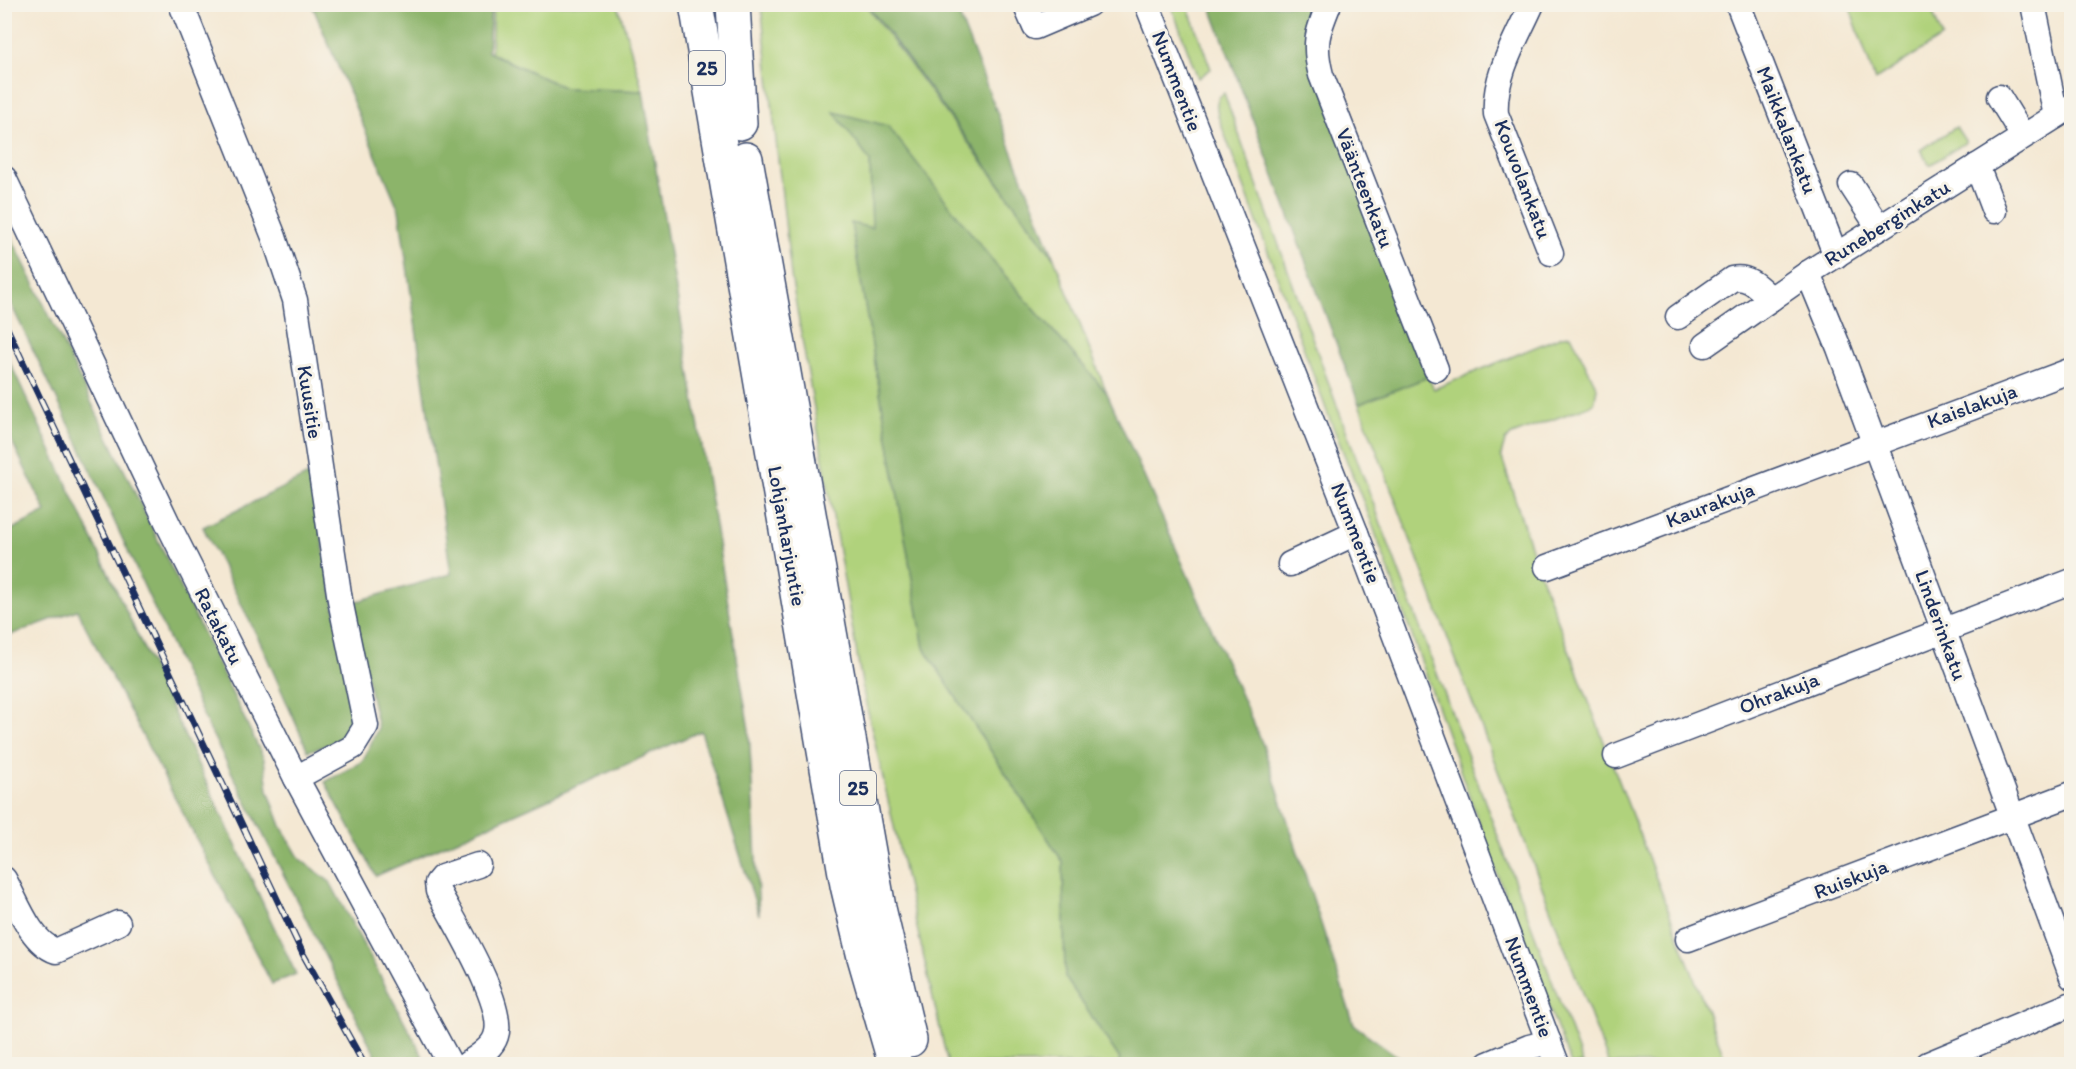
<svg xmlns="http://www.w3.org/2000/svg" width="2076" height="1069" font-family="Itim,sans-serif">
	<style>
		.green { fill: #b0d27b; stroke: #66806c; stroke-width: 1.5 }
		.forest { fill: #8cb46b; stroke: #547264; stroke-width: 1.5 }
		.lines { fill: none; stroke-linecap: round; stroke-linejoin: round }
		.minor-casing { stroke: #3c4b70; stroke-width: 27 }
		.highway-casing { stroke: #3c4b70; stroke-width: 36 }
		.minor { stroke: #fff; stroke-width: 24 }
		.highway { stroke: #fff; stroke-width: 33 }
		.rail-casing { stroke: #1b2f5e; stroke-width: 7 }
		.rail { stroke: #f7f3e8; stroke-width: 4.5; stroke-dasharray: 14; stroke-linecap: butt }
		.labels { text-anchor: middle; stroke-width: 6; stroke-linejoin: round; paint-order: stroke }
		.shield { fill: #f7f3e8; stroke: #5d6a87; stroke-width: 1.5 }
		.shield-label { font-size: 20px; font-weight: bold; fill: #1b2f5e }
		.street-label { font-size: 21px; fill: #1b2f5e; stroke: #f7f3e8 }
	</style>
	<rect width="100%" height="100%" fill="#f7f3e8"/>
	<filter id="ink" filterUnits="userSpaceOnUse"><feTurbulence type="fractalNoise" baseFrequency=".0167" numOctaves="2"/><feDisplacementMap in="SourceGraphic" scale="12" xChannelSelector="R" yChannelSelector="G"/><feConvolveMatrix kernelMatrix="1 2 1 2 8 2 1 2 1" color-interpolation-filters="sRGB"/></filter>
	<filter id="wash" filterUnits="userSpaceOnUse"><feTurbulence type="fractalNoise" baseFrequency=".008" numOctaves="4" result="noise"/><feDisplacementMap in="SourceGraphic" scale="24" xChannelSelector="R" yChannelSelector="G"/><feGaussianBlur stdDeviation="1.35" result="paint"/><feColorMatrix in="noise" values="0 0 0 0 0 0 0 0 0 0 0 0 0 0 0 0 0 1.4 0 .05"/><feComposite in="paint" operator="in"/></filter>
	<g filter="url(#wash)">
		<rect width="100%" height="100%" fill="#f4e8d3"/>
		<!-- green -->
		<g class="green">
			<polygon points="493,5 618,5 643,91 565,88 491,53"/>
			<polygon points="761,5 866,5 1054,258 1107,393 995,264 835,113 870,161 872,228 851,224 924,648 1063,862 1065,977 1120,1059 1118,1064 948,1064 864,695 791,276"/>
			<polygon points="1171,5 1187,5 1211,69 1198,78"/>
			<polygon points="1849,5 1930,5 1942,37 1875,80"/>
			<path d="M1224,93L1334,398L1583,1064H1571L1499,879L1371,521L1329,417L1218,116C1216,106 1215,99 1224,93Z"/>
			<polygon points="1956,127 1966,142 1930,165 1920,150"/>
			<polygon points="1571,335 1597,388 1594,404 1512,435 1505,441 1501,455 1535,561 1727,1064 1609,1064 1359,404 1428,377 1434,389 1562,336"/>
		</g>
		<!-- forest -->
		<g class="forest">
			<polygon points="312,5 491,5 488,52 565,88 643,91 749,730 759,915 701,731 376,876 325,782 363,761 378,728 351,603 451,574 399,210"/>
			<polygon points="866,5 955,5 1054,258 880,21"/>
			<polygon points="1210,5 1319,5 1311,27 1428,377 1359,404"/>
			<polygon points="834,112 888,126 995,264 1107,393 1263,745 1354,1025 1408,1064 1118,1064 1120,1059 1065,977 1063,862 924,648 851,223 872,228 870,161"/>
			<polygon points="4,222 264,759 268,790 281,826 300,859 330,882 427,1064 380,1064 209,728 84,455 5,292"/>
			<polygon points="5,352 296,974 272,984 77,610 5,637 5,533 46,512 5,427"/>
			<path d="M310,474L353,706C348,740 339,742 308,751L261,644L203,527Z"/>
		</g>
	</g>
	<g filter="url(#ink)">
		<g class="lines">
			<!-- minor casing -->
			<g class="minor-casing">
				<g id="minor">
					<polyline points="181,4 274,237 295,300 340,600 366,726 353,747 296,778"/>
					<polyline points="1025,4 1035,27 1089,4"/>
					<polyline points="1147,4 1356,533 1557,1064"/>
					<path d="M1329,4C1317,33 1313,44 1321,75L1436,369"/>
					<path d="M1532,4C1517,38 1493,76 1496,114L1551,253"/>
					<polyline points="1738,4 1836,256"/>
					<polyline points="2033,4 2056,116"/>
					<polyline points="1999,97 2023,136"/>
					<polyline points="1977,166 1994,211"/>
					<polyline points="4,178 169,526 296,778 450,1064"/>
					<polyline points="1851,185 1879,228"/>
					<polyline points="1808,273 1839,348 2072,977"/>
					<path d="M1678,317L1732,279C1749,275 1759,288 1771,299"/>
					<polyline points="1705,345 1808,273 2072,106"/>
					<polyline points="1290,564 1356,533"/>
					<polyline points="1547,567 2072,370"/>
					<polyline points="1616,756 2072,581"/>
					<path d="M4,879C17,902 30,942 56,951L118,923"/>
					<polyline points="1688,939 2072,794"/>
					<path d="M467,1064C477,1057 492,1049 496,1036C507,1006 453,920 438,891L437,883L442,877L478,865"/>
					<polyline points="1488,1064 1529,1047 1549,1042"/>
					<polyline points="1928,1064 2072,1004"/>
				</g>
			</g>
			<!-- highway casing -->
			<g class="highway-casing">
				<g id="highway">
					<polyline points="696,4 847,885 864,957 895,1064"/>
					<polyline points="733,4 740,123"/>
					<polyline points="746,159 879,908 910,1040"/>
				</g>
			</g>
			<!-- minor -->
			<use href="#minor" class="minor"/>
			<!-- highway -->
			<use href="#highway" class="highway"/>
			<!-- rail casing -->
			<g class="rail-casing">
				<polyline id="rail" points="4,322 303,954 364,1064"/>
			</g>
			<!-- rail -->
			<use href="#rail" class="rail"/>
		</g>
	</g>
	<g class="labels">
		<!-- shield labels -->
		<g class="shield">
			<rect x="689" y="51" width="36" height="34" rx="4.5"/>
			<rect x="840" y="771" width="36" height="34" rx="4.5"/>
		</g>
		<g class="shield-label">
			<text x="707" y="75">25</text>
			<text x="858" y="795">25</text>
		</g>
		<!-- street labels -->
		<g class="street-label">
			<text transform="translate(1177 81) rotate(69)" y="7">Nummentie</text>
			<text transform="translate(1787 130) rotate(69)" y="7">Maikkalankatu</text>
			<text transform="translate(1523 179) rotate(69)" y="7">Kouvolankatu</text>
			<text transform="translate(1365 188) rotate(69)" y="7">Väänteenkatu</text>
			<text transform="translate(1887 223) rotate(-32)" y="7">Runeberginkatu</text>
			<text transform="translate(310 402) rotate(81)" y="7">Kuusitie</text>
			<text transform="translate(1972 406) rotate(-20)" y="7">Kaislakuja</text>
			<text transform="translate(1710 505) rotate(-21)" y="7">Kaurakuja</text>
			<text transform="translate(1356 533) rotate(69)" y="7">Nummentie</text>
			<text transform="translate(787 536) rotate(80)" y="7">Lohjanharjuntie</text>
			<text transform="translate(1941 625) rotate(70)" y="7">Linderinkatu</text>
			<text transform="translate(219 626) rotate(63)" y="7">Ratakatu</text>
			<text transform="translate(1779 693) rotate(-21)" y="7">Ohrakuja</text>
			<text transform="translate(1851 879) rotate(-21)" y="7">Ruiskuja</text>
			<text transform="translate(1529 987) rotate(70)" y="7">Nummentie</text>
		</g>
	</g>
	<!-- margin -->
	<rect width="2076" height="1069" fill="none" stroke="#f7f3e8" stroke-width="24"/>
</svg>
